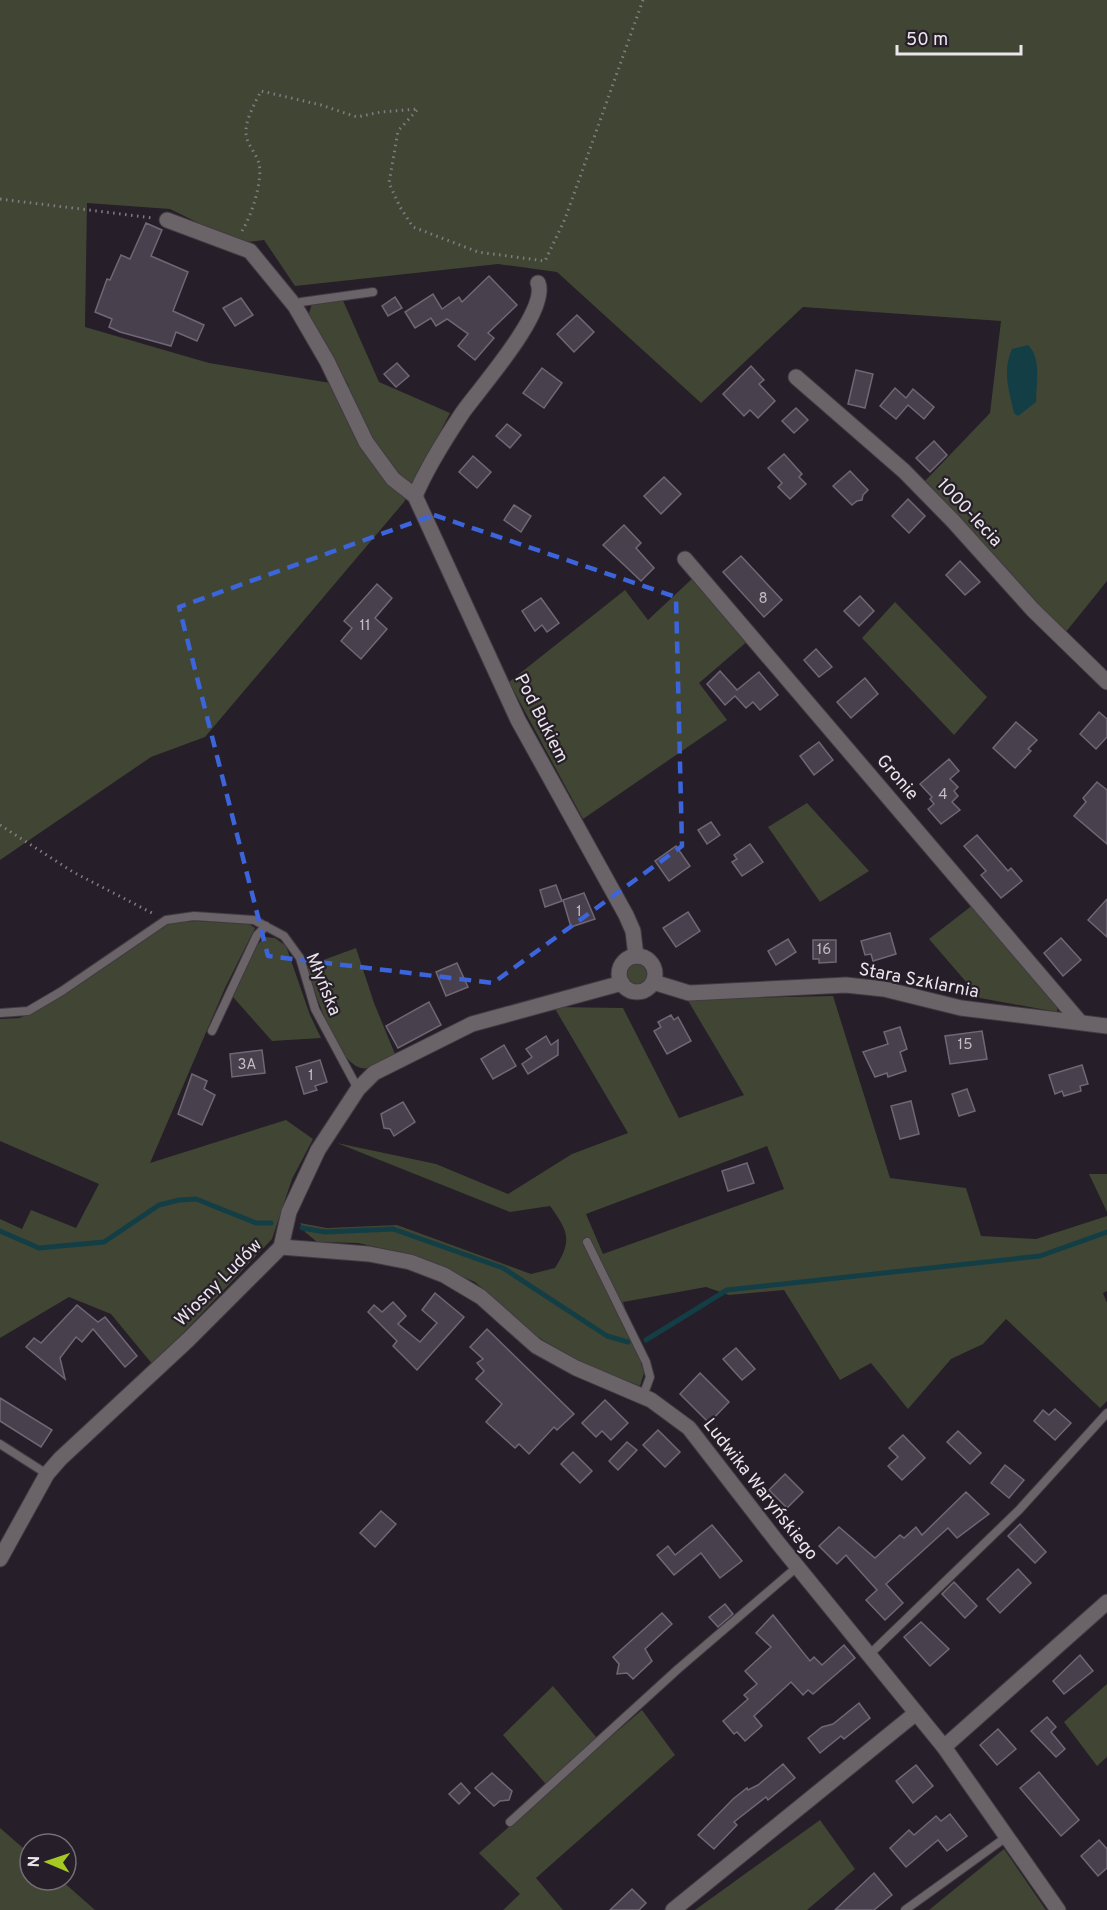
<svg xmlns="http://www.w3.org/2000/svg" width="1107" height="1910" font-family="Overpass,sans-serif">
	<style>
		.green { fill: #404633; fill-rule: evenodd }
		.water { fill: #143e45 }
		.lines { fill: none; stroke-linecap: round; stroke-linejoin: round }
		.stream { stroke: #143e45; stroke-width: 5 }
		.building { fill: #48414d; stroke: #6f6774; stroke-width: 1.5 }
		.lane-casing { stroke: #423a43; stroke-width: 10 }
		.street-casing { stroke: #423a43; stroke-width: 17 }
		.path { stroke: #827b83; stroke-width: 3; stroke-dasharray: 1.5 4.5; stroke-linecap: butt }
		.lane { stroke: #6a6367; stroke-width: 8 }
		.street { stroke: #6a6367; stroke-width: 15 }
		.marked { fill: none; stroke: #3c65db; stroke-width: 4.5; stroke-dasharray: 12 8; stroke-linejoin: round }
		.labels { text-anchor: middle; stroke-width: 4.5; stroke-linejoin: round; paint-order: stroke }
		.number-label { font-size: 15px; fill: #c2bcc4 }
		.street-label { font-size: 18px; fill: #ebe5ec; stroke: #261e28 }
	</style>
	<rect width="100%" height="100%" fill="#261e28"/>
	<!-- green -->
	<g class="green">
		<polygon points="0,0 1107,0 1107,581 1065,633 925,481 990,413 1001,321 803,307 701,403 557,272 498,264 295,286 264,240 239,243 170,209 87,203 85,327 209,363 349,386 308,317 312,303 341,296 379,382 450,413 404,502 205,737 151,757 0,860"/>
		<polygon points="694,577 749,640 699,683 727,720 583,819 509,682 625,590 648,620"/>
		<polygon points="895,602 987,697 954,735 862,638"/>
		<polygon points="807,803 869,871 820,902 768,827"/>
		<polygon points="974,904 1058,1003 1057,1012 980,998 929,939"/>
		<polygon points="196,921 249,924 255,928 225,988 150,1163 286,1120 313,1139 292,1179 272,1239 153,1365 111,1314 69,1297 0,1338 0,1219 22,1229 31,1210 76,1228 99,1184 0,1141 0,1019 20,1018 60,997 168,923"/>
		<polygon points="265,937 275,938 286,946 310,1015 321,1038 272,1041 233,997 257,945"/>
		<path d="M356,948L374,1003L395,1054C386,1059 372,1071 361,1068C335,1061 314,989 307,966Z"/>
		<circle cx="636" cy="974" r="12"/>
		<path d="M833,996L890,1178L966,1188L981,1236L1036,1239L1107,1216V1291L1103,1293L1107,1303V1401L1100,1408L1006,1319L983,1344L951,1359L908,1409L871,1363L840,1380L784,1290L729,1295L706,1287L623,1302L644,1373L640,1386L583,1364L531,1333L475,1282L408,1254L358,1243L317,1242L305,1232L300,1223L327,1228L397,1225L531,1274L555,1268C573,1240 568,1231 550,1206L510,1212L337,1143L436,1164L508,1194L572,1154L628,1133L554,1007L623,1008L679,1118L744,1095L687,999ZM767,1146L784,1189L603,1254L586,1214Z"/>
		<polygon points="1089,1174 1107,1174 1107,1212"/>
		<polygon points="1107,1684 1107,1757 1097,1766 1064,1722"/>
		<polygon points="553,1686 602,1744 642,1710 675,1755 536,1878 563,1910 503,1910 520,1894 479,1853 551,1790 503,1735"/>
		<polygon points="820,1820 855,1869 807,1910 695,1910"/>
		<polygon points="0,1828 30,1854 30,1880 61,1880 95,1910 0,1910"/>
		<polygon points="1004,1849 1046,1910 929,1910"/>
	</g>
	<!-- water -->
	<path class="water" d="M1028,345C1042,358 1036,384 1036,402L1018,416L1014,413C1009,391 1002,371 1012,349Z"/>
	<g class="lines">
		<!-- stream -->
		<g class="stream">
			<polyline points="302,1228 325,1232 393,1229 503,1268 607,1336 628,1342"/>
			<polyline points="0,1231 39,1248 104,1242 159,1205 179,1200 196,1199 256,1223 271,1223"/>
			<polyline points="646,1340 727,1290 1040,1256 1107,1232"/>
		</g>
	</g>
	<!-- building -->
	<g class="building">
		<polygon points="146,223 162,230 151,256 188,272 173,311 204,325 197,341 176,332 171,346 120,332 109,327 112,319 95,312 107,279 110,280 121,255 130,259"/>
		<polygon points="489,276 517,305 488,333 494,338 475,360 458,346 468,334 447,319 436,326 431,318 415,328 405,312 433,294 442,309 459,297 462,302"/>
		<polygon points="395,297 402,308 388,316 382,306"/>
		<polygon points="241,298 253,315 235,326 223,308"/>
		<polygon points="577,315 594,332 574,352 557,334"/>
		<polygon points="397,363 409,376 396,387 384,374"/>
		<polygon points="751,366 764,380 759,384 775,401 758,418 750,410 744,416 723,394"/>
		<polygon points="542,368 562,383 544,408 523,393"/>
		<polygon points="856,370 873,374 865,408 848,404"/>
		<polygon points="895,388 906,398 913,389 934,407 924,419 908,405 896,419 880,406"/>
		<polygon points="796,408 808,420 794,433 782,421"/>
		<polygon points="507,424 521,435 510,448 496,436"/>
		<polygon points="934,441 947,455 930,472 916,458"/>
		<polygon points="784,454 802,474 799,477 806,484 790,499 778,487 782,483 768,468"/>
		<polygon points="473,456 491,472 477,488 459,472"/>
		<polygon points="850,471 868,490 863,495 862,500 857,501 852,505 833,486"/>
		<polygon points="664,477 681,494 661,514 644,496"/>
		<polygon points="908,499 925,516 909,533 892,516"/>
		<polygon points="514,505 531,516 521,532 504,520"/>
		<polygon points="624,525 641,543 636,548 654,568 641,581 603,545"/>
		<polygon points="741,556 782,600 764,617 723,572"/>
		<polygon points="960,561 980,582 965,595 946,575"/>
		<polygon points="377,584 392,598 375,618 387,629 361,659 341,641 352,628 344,621"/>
		<polygon points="860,596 874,611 859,626 844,611"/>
		<polygon points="541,598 559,623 547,632 542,625 535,631 522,611"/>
		<polygon points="816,649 832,667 819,677 804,660"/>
		<polygon points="720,671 737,690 759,672 778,695 760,710 753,702 746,708 735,696 725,705 707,684"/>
		<polygon points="865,678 878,694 851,718 837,702"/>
		<polygon points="1099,712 1107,719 1107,737 1096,749 1080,734"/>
		<polygon points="1016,722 1037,740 1028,749 1031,751 1015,768 993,748"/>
		<polygon points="819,742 833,760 814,775 800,756"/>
		<polygon points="949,759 959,771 950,779 958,787 954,791 958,796 952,802 960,810 941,824 928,809 934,804 930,799 932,797 920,784"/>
		<polygon points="1097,782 1107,790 1107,844 1074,816 1086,802 1083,798"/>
		<polygon points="711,822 720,835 707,844 698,830"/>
		<polygon points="977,835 1008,871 1011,868 1022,881 1001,898 981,875 986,871 964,846"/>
		<polygon points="750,844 763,862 742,876 732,862 737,859 734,855"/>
		<polygon points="676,846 690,866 669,881 655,861"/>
		<polygon points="556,885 562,901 545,907 540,890"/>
		<polygon points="584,893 595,919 571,927 563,900"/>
		<polygon points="1107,899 1107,937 1088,920"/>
		<polygon points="688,912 700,931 676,947 663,928"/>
		<polygon points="890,933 896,954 873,961 871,954 865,955 861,941"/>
		<polygon points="1061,938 1081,960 1063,976 1044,953"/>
		<polygon points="788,939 796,952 776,965 768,951"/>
		<polygon points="813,940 836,940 836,962 819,963 819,959 813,959"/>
		<polygon points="457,963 468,987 446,996 436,972"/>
		<polygon points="429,1002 441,1025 398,1048 386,1026"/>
		<polygon points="671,1015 674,1020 678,1017 691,1041 667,1054 654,1031 661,1027 658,1022"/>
		<polygon points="900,1027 907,1049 900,1052 906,1071 888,1077 887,1073 875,1077 863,1052 888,1044 884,1032"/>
		<polygon points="982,1031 987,1059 950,1064 945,1036"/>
		<polygon points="546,1036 551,1045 558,1040 558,1055 528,1074 522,1064 532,1057 526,1049"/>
		<polygon points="504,1045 516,1066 493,1079 481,1059"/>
		<polygon points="262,1050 265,1073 232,1077 230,1054"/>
		<polygon points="320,1060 327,1082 315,1086 317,1090 304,1094 296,1067"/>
		<polygon points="1082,1065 1088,1084 1080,1086 1081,1091 1064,1096 1062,1091 1055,1094 1049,1075"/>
		<polygon points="192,1074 207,1081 204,1089 215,1095 202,1125 178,1114"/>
		<polygon points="967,1089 975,1111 959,1116 952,1094"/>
		<polygon points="911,1101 919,1134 900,1139 891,1106"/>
		<polygon points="403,1102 415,1122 394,1136 390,1129 384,1128 381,1114"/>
		<polygon points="747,1163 754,1183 728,1191 722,1171"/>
		<polygon points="435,1293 464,1317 417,1370 393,1346 397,1341 368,1312 374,1305 382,1312 393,1302 406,1316 398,1324 420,1342 437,1323 422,1310"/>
		<polygon points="77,1305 98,1322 105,1317 137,1356 125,1367 93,1329 82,1342 76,1337 60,1358 65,1379 26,1347 34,1338 41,1343"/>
		<polygon points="487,1329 574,1414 557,1430 554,1427 529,1454 519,1444 515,1448 486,1422 502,1404 476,1379 484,1371 477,1363 483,1359 470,1347"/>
		<polygon points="736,1348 755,1369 742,1380 723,1359"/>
		<polygon points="700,1373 729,1402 709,1423 680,1394"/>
		<polygon points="0,1398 52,1430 41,1447 0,1421"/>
		<polygon points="605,1400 628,1423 611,1440 602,1431 596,1437 582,1423"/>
		<polygon points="1055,1409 1071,1423 1055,1440 1034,1421 1043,1410 1049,1415"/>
		<polygon points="658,1430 680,1452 665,1467 643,1445"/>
		<polygon points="958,1431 981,1453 970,1464 947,1442"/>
		<polygon points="903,1435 925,1458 902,1480 888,1466 898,1457 889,1448"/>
		<polygon points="627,1442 637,1450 618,1470 609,1461"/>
		<polygon points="573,1452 592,1471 580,1483 561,1464"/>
		<polygon points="1005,1465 1024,1480 1009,1498 991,1483"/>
		<polygon points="785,1474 803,1492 787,1508 769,1490"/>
		<polygon points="966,1492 989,1514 957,1538 948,1528 886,1584 903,1603 885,1620 866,1600 877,1590 850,1560 846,1555 837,1564 819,1546 839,1527 875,1558 900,1535 904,1538 916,1527 922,1535"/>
		<polygon points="381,1511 396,1524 375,1547 360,1533"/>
		<polygon points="1020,1524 1046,1552 1035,1563 1008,1536"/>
		<polygon points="712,1525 742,1561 720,1578 701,1553 674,1575 657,1555 668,1546 675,1555"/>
		<polygon points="1018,1569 1031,1583 1000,1613 987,1599"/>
		<polygon points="954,1582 977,1606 965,1618 942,1594"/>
		<polygon points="725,1604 733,1614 718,1627 709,1617"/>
		<polygon points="662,1613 672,1624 645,1649 652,1661 633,1679 627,1673 617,1674 619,1664 613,1657"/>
		<polygon points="773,1615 810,1661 814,1657 822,1665 844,1645 855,1658 813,1694 808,1690 803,1695 791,1682 754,1716 762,1726 745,1741 737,1732 734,1734 723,1721 748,1699 744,1695 757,1684 745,1671 771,1647 756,1633"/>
		<polygon points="921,1622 949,1649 930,1666 904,1637"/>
		<polygon points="1080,1655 1093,1671 1064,1694 1053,1681"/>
		<polygon points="859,1703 870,1718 844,1739 841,1736 820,1753 808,1738 822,1727 833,1724"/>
		<polygon points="1047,1717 1056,1727 1051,1732 1065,1749 1056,1757 1031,1731"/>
		<polygon points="998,1729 1016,1749 997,1765 980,1745"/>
		<polygon points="783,1764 795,1778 768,1800 766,1797 734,1822 737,1825 714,1849 698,1835 733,1799 747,1788 748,1790 758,1785"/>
		<polygon points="916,1765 933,1786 913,1803 896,1781"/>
		<polygon points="1039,1772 1079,1820 1061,1836 1020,1788"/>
		<polygon points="492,1773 512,1791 509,1800 500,1801 494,1806 475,1788"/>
		<polygon points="461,1783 470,1793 459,1804 449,1794"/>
		<polygon points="950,1814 967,1836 947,1851 938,1840 906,1867 890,1848 909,1830 914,1835 936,1816 941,1821"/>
		<polygon points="1099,1840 1107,1849 1107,1868 1098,1876 1081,1856"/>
		<polygon points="874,1873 892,1895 874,1910 835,1910"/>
		<polygon points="632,1889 646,1903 639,1910 610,1910"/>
	</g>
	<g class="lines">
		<!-- lane casing -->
		<g class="lane-casing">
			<g id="lane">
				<polyline points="295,306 301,302 373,292"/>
				<polyline points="0,1013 28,1011 62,991 166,920 194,916 254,920 284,936 300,958 315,1009 358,1089"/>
				<polyline points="212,1031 257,935 266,926"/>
				<polyline points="587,1242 646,1362 650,1377 643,1396"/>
				<polyline points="0,1444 47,1474"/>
				<polyline points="869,1655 1019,1510 1107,1413"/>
				<polyline points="510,1822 678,1669 797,1567"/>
				<polyline points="905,1910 1005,1838"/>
			</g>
		</g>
		<!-- street casing -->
		<g class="street-casing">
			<g id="street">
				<polyline points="167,220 250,251 295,306 327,361 366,442 393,479 415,496 518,720 626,915 633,931 636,956"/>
				<polyline points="796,377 904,471 953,521 1033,610 1107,682"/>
				<path d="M415,496C427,467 445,439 463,412C480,388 549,311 538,283"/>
				<polyline points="685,559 1080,1022"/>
				<circle cx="637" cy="974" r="18"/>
				<polyline points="653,982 689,993 846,985 884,989 961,1008 1107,1026"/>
				<polyline points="281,1247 369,1254 410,1262 444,1275 481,1297 536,1346 576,1368 651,1400 689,1428 778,1543 944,1747 1058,1910"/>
				<polyline points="0,1559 47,1474 60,1459 188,1340 281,1247 289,1212 318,1150 358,1089 374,1073 472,1024 622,983"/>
				<polyline points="944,1747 1107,1602"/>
				<polyline points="673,1910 916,1713"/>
			</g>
		</g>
		<!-- path -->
		<g class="path">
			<polyline points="0,199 153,218"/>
			<path d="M242,231C251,217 263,181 259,164C257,154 247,145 246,134C245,120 255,103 261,91L321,105L357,117L381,112L418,109L398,131L389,183L400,207L413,227L478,252L545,261L565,219L643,0"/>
			<polyline points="0,825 73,872 154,914"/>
		</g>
		<!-- lane -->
		<use href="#lane" class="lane"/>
		<!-- street -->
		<use href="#street" class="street"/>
	</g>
	<!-- marked area -->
	<path class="marked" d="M434,515L676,597L682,846L493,983L268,956L179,607Z"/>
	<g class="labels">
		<!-- number labels -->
		<g class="number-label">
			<text x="763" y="603">8</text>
			<text x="365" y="630">11</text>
			<text x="943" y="799">4</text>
			<text x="579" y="916">1</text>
			<text x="824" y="954">16</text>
			<text x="965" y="1049">15</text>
			<text x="247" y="1069">3A</text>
			<text x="311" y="1080">1</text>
		</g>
		<!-- street labels -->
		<g class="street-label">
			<text transform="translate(970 512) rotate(47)" y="6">1000-lecia</text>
			<text transform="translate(542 718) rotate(63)" y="6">Pod Bukiem</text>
			<text transform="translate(898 777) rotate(49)" y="6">Gronie</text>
			<text transform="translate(919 980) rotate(11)" y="6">Stara Szklarnia</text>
			<text transform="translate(324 984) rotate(68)" y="6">Młyńska</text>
			<text transform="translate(218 1282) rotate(-45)" y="6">Wiosny Ludów</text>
			<text transform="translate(761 1489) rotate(52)" y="6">Ludwika Waryńskiego</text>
		</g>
	</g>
	<!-- north arrow -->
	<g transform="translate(48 1862) rotate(272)"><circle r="28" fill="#261e28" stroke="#756e76" stroke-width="1.5"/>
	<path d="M0-4.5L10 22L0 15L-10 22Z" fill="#a5c823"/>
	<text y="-9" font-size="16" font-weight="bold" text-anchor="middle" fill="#ebe5ec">N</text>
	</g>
	<!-- scale -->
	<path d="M897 45v9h124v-9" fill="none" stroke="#ebe5ec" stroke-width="3"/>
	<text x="906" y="45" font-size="18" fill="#ebe5ec" stroke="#261e28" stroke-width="4.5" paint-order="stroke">50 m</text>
</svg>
